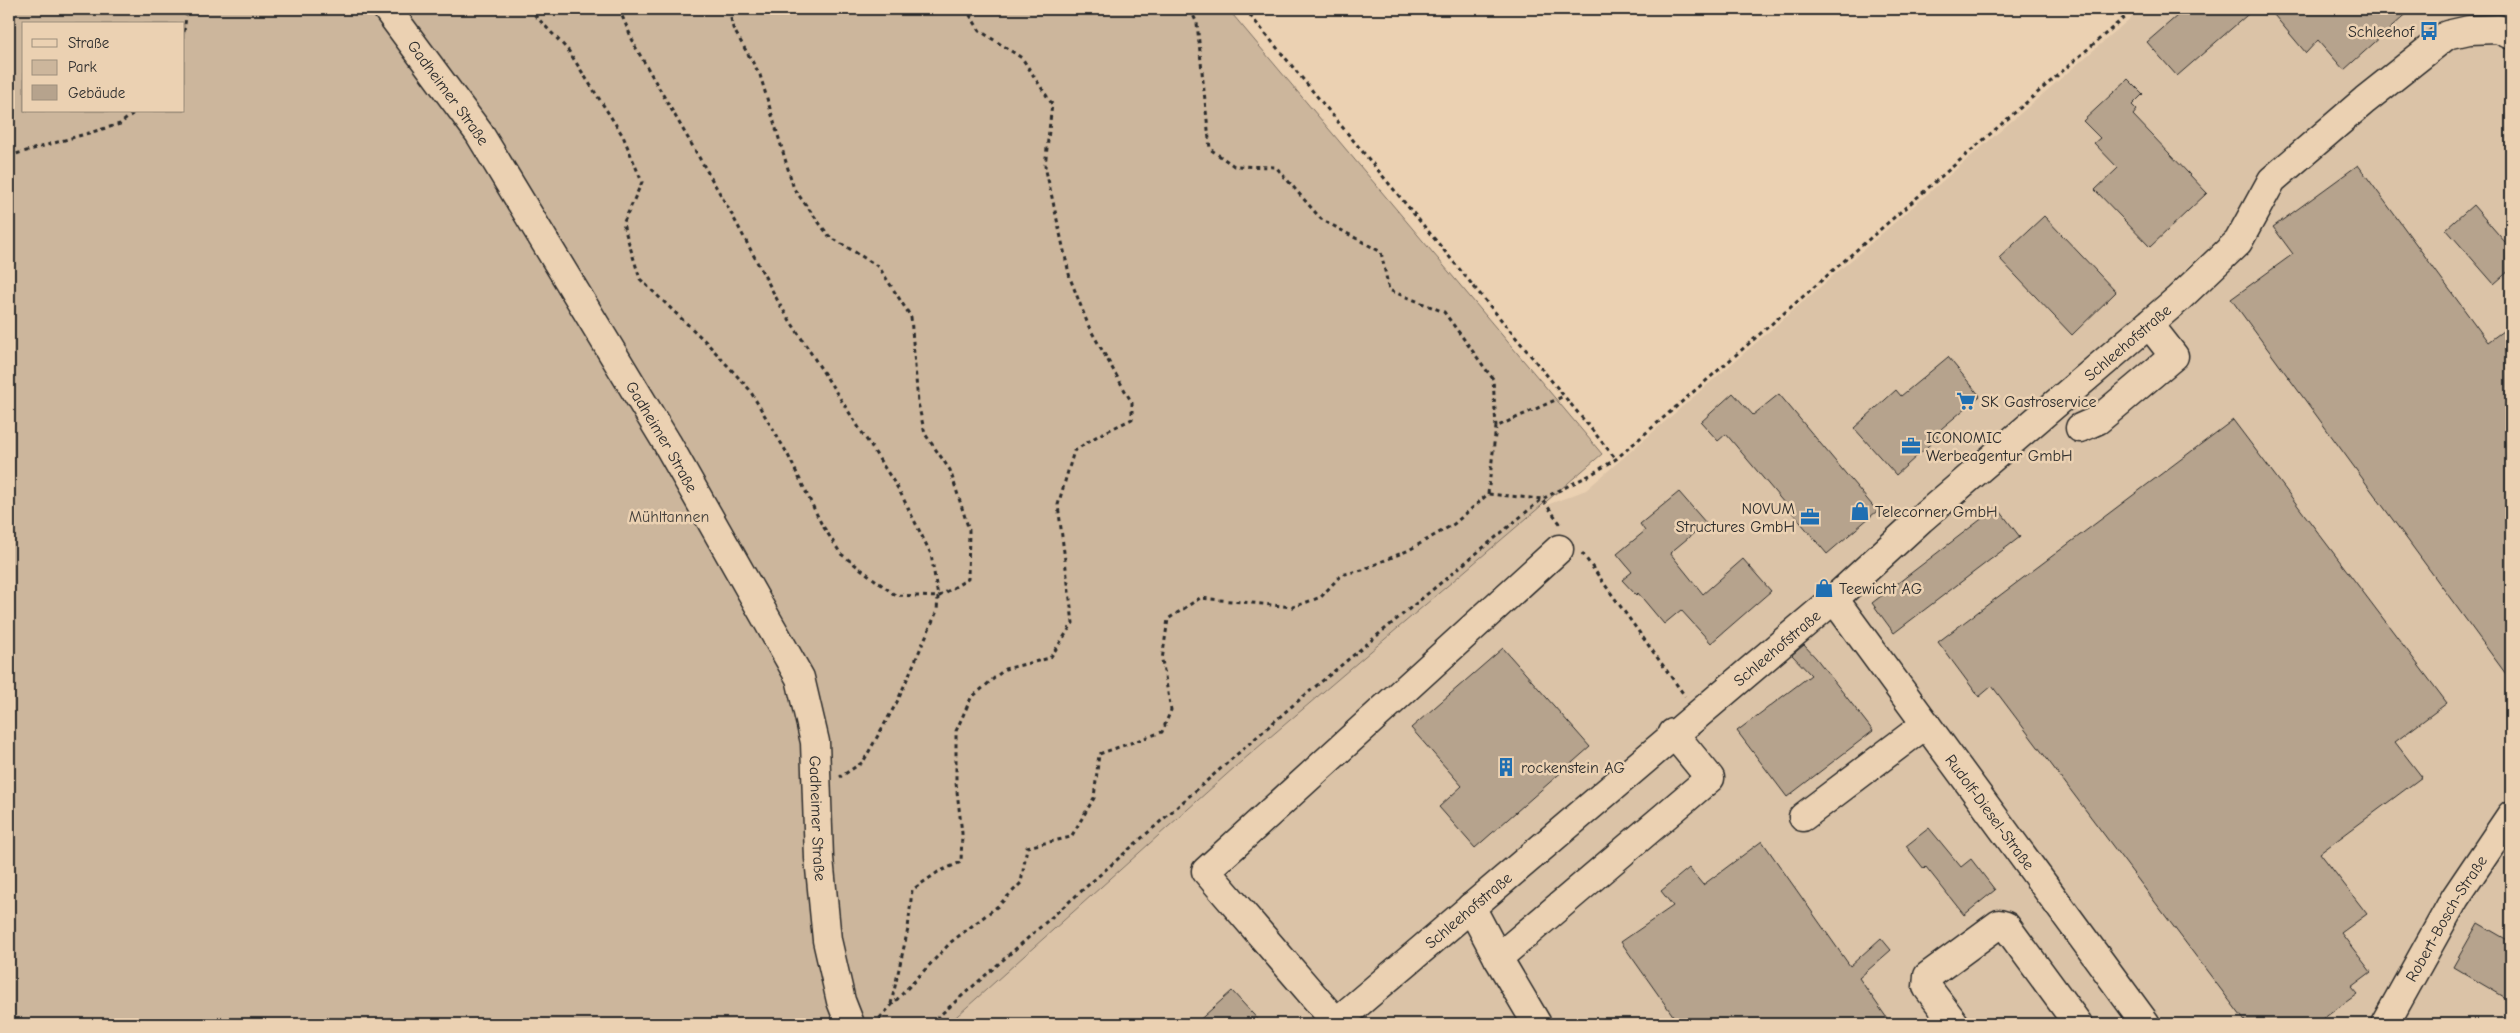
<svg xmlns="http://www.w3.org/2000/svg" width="2520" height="1033" font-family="'Comic Neue',sans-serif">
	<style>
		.built { fill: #dbc3a7 }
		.green { fill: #ccb69c; stroke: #7c7064; fill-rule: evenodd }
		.building { fill: #b6a38d; stroke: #2b2b2b }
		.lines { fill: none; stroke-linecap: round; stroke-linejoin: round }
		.minor-casing { stroke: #2b2b2b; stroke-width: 31 }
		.path { stroke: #2b2b2b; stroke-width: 3; stroke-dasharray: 4 4; stroke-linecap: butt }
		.minor { stroke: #ebd1b2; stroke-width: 28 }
		.labels { text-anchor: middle; stroke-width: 5; stroke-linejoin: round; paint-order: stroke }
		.poi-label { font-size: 16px; fill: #2b2b2b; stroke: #ebd1b2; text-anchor: start }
		.street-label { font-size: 16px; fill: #2b2b2b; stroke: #ebd1b2 }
		.park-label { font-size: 16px; fill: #43403c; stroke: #ebd1b2 }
	</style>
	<rect width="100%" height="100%" fill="#ebd1b2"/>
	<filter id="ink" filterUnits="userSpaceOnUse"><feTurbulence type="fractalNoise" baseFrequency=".02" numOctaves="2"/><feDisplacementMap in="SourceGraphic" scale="10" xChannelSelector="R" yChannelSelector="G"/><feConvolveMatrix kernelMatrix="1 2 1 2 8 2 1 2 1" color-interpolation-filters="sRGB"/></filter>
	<g filter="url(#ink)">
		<!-- built -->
		<polygon class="built" points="2141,9 2511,9 2511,1024 948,1024 1235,767 1539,508 1586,490"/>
		<!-- green -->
		<path class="green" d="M9,9H1228L1602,454L1235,767L948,1024H9ZM24,24H184V111H24Z"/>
		<!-- building -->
		<g class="building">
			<polygon points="2185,9 2254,9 2177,76 2147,42"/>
			<polygon points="2269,9 2412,9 2344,70 2318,40 2306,53"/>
			<polygon points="2128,79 2143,94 2132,105 2137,110 2133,115 2207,193 2150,247 2095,190 2118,168 2094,143 2100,138 2083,121"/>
			<polygon points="2358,165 2488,342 2511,325 2511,681 2231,299 2293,254 2273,227"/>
			<polygon points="2473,205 2511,249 2511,269 2494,284 2446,229"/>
			<polygon points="2044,216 2116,292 2072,335 1999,258"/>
			<polygon points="1948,357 1980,396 1935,434 1938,437 1896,475 1854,428 1896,390 1901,396"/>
			<polygon points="1733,393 1753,415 1779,394 1877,511 1827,554 1726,434 1718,441 1701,422"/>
			<polygon points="2233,420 2447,703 2395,742 2422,777 2320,853 2367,914 2341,933 2371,972 2351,987 2357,994 2316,1024 2247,1024 1992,686 1979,697 1938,642"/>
			<polygon points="1679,492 1706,523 1670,553 1703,594 1743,559 1771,591 1711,643 1681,610 1664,624 1638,593 1636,595 1622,580 1632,572 1617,554 1645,531 1640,524"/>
			<polygon points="1997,507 2020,537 1894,633 1872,603"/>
			<polygon points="1804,645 1816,658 1873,731 1787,797 1737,731 1811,675 1792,655"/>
			<polygon points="1503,648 1590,747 1475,848 1439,807 1462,786 1411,728"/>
			<polygon points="1929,828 1961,867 1971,859 1995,890 1964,915 1926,867 1924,869 1906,846"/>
			<polygon points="1762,841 1850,966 1881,938 1891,950 1859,978 1891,1024 1679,1024 1621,942 1673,906 1661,891 1689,868 1703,885"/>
			<polygon points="2478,923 2511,942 2511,1001 2453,967"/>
			<polygon points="1232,991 1262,1024 1195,1024"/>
		</g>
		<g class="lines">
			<!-- minor casing -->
			<g class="minor-casing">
				<g id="minor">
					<path id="s1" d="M387,9L479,133L667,443L800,678L815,742L819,858L827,940L841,1001L850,1024"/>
					<polyline points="2080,428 2098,420 2174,356 2149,324"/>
					<path id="s2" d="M1834,599L2146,1024"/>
					<polyline points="1803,817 1926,724"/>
					<polyline points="1471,907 1498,958 1710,778 1673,733"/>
					<polyline points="1498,958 1537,1024"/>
					<polyline points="1336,1022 1206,871 1559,549"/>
					<path id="s3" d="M1334,1024L1834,599L1921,519L2178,299L2238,242L2272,180L2365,100L2447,35L2469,30L2498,29L2511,35"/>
					<polyline points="1955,1024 1927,987 1928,976 1999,924 2006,926 2078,1024"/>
					<path id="s4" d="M2385,1024L2455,898L2511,815"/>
				</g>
			</g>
			<!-- path -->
			<g class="path">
				<polyline points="529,9 568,50 623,136 642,182 623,224 640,279 706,342 749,389 787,453 821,523 841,554 895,595 938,597 968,579 969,530 950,470 925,434 918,403 911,317 879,267 829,236 794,189 760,75 733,28 729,9"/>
				<polyline points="619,9 636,48 730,211 780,305 899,490 931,554 938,597 937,611 897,702 863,762 840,777"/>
				<polyline points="1190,9 1197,23 1210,149 1234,166 1276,167 1321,219 1381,252 1389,290 1444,312 1493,379 1496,427 1564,396"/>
				<polyline points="1245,9 1616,459"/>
				<polyline points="184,32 187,9"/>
				<polyline points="9,156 120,124 136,111"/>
				<polyline points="1488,494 1496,427"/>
				<polyline points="1582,553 1685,696"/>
				<polyline points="891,1004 908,929 912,890 938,872 961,862 962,833 956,783 956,731 971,698 1005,669 1050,658 1073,623 1058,505 1074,451 1099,435 1132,419 1132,403 1089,327 1070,278 1045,166 1052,104 1022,58 980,31 966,9"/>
				<polyline points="874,1024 951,942 998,906 1021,883 1027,847 1071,837 1094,798 1099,754 1162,732 1171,710 1162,660 1168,619 1200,598 1293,607 1321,597 1341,575 1362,570 1409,550 1454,524 1488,494 1542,499 1562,526"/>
				<polyline points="930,1024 1292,706 1542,499 1590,475 1616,459 2134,9"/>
			</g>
			<!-- minor -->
			<use href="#minor" class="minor"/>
		</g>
	</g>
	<!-- icons -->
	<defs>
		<g id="bus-bare" transform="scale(1.5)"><path d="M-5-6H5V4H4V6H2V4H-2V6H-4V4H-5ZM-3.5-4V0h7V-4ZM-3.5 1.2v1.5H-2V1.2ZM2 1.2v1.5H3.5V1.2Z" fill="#1f6fb2" stroke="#ebd1b2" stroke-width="2.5" paint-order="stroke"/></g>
		<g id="supermarket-bare" transform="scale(1.5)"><path d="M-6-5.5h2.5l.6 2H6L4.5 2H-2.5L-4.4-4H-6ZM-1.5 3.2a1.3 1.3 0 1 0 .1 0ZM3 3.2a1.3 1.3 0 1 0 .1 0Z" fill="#1f6fb2" stroke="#ebd1b2" stroke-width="2.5" paint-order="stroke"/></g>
		<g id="office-bare" transform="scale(1.5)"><path d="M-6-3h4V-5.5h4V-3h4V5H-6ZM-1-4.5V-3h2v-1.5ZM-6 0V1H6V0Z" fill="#1f6fb2" stroke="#ebd1b2" stroke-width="2.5" paint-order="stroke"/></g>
		<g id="shop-bare" transform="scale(1.5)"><path d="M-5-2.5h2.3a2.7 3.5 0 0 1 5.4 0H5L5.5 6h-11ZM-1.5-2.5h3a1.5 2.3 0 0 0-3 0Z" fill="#1f6fb2" stroke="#ebd1b2" stroke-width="2.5" paint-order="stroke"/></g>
		<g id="building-bare" transform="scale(1.5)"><path d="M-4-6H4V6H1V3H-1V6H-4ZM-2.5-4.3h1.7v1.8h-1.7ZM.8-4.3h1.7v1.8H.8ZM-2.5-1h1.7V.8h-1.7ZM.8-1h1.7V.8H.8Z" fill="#1f6fb2" stroke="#ebd1b2" stroke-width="2.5" paint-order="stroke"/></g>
	</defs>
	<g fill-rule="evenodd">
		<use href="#bus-bare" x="2429" y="31"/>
		<use href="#supermarket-bare" x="1966" y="401"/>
		<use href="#office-bare" x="1911" y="446"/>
		<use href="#shop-bare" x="1860" y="511"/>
		<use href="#office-bare" x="1810" y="517"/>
		<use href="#shop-bare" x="1824" y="588"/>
		<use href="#building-bare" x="1506" y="767"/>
	</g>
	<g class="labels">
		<!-- poi labels -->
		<g class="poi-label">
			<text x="2414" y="37" text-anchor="end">Schleehof</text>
			<text x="1981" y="407">SK Gastroservice</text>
			<text x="1926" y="443">ICONOMIC<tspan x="1926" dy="18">Werbeagentur GmbH</tspan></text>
			<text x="1795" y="514" text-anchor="end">NOVUM<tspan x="1795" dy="18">Structures GmbH</tspan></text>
			<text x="1875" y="517">Telecorner GmbH</text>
			<text x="1839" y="594">Teewicht AG</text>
			<text x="1521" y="773">rockenstein AG</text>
		</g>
		<!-- street labels -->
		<g class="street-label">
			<text dy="6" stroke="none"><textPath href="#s1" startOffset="104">Gadheimer Straße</textPath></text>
			<text dy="6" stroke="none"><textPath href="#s3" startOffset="1046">Schleehofstraße</textPath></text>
			<text dy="6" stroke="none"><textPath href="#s1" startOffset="509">Gadheimer Straße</textPath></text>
			<text dy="6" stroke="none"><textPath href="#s3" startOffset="581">Schleehofstraße</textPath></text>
			<text dy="6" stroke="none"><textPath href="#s2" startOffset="264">Rudolf-Diesel-Straße</textPath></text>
			<text dy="6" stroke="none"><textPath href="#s1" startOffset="929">Gadheimer Straße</textPath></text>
			<text dy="6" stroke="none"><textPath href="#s3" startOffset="176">Schleehofstraße</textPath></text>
			<text dy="6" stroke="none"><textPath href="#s4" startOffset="122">Robert-Bosch-Straße</textPath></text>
		</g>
		<!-- park labels -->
		<g class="park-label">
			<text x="669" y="522">Mühltannen</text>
		</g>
	</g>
	<!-- margin -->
	<rect width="2520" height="1033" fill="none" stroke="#ebd1b2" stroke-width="30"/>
	<rect x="15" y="15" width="2490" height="1003" fill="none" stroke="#2b2b2b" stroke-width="2" filter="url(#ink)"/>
	<!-- legend -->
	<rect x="22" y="22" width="162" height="90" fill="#ebd1b2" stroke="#9e8f7c"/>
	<rect x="32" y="39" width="25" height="8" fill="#ebd1b2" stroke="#9e8f7c"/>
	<text x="68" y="48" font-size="15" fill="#2b2b2b">Straße</text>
	<rect x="32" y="60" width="25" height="15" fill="#ccb69c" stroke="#9e8f7c"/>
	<text x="68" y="72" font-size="15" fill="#2b2b2b">Park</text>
	<rect x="32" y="85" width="25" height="15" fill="#b6a38d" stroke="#9e8f7c"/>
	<text x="68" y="98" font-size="15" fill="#2b2b2b">Gebäude</text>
</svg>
